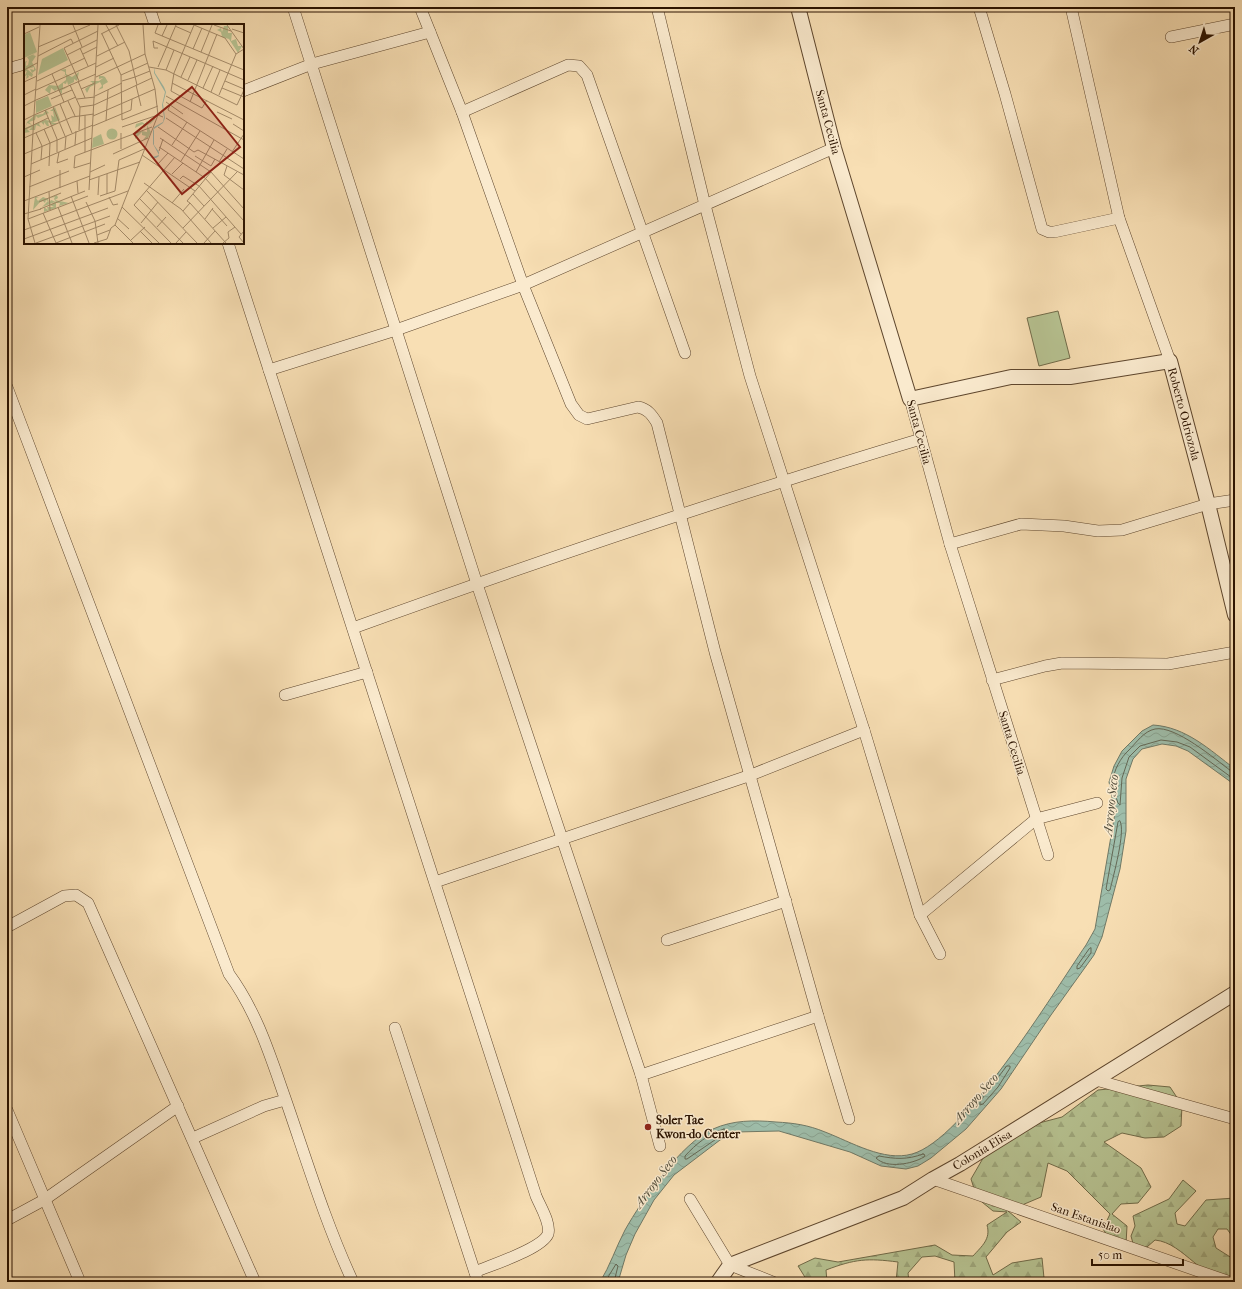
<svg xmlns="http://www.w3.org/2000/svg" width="1242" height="1289" font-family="'IM FELL French Canon',serif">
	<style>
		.green { fill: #b7c392; stroke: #716b49 }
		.forest { fill: url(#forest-firs); stroke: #716b49 }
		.water { fill: url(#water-waves); stroke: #707966 }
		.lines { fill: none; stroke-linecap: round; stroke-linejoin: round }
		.shore { stroke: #646855; stroke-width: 1 }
		.minor-casing { stroke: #5e462d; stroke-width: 12 }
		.tertiary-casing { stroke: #5e462d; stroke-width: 16 }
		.minor { stroke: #faeace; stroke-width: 11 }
		.tertiary { stroke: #faeace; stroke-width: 14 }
		.poi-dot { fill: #8f2418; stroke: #faeace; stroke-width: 1.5 }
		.labels { text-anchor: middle; stroke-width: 3; stroke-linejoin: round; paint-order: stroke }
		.street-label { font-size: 12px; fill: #2b1300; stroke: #faeace }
		.poi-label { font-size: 12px; font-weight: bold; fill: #2b1300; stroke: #faeace; text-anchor: start }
		.water-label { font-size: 13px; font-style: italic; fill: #534e3c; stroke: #faeace }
		.inset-road { fill: none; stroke: #a68d6c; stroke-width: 1 }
		.view { fill: #8f2418; fill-opacity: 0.15; stroke: #8f2418; stroke-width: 2 }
		.inset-edge { fill: none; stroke: #2b1300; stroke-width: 2 }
	</style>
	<defs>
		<pattern id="forest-firs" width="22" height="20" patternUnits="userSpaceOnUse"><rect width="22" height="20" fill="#b7c392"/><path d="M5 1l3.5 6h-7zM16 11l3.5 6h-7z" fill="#9ea77c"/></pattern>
		<pattern id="water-waves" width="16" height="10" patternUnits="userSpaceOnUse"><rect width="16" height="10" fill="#9ebdaa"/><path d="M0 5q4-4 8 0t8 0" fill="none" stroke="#88a290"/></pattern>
	</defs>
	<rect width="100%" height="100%" fill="#f8dfb4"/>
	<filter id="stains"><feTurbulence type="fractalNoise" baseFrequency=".005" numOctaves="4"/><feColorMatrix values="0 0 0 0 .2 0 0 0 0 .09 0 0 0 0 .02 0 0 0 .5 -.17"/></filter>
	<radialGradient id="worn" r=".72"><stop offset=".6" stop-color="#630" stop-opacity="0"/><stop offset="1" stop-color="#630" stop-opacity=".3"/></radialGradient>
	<!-- green -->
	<polygon class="green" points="1058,311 1070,358 1039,366 1027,318"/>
	<!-- forest -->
	<g class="forest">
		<path d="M1148,1085L1170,1087L1182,1105L1181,1126L1164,1137L1145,1138L1122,1133L1104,1142L1141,1168L1151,1187L1138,1203L1121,1204L1112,1214L1127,1226L1126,1244L1114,1246L1103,1229L1110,1214L1067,1171L1048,1163L1041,1197L1008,1211L1021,1222L1007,1232L986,1257L993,1275L1012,1263L1042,1258L1044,1278L1028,1282H955L954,1262L935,1256L922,1257L908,1273L909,1282H896L898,1262C867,1258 855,1259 826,1270L827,1282H808L798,1266L815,1258L838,1262L935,1245L952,1255L973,1256C982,1246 991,1239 987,1225L1007,1212L993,1211L977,1198L971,1179L997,1134L1062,1117L1098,1090Z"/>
		<path d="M1183,1180L1196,1191L1175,1213L1177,1224L1185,1226L1206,1200L1235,1198V1240L1227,1229H1218L1213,1237L1216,1248L1235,1260V1279C1202,1283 1185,1243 1155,1240L1147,1247H1134L1131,1236L1135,1226L1133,1216L1169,1199Z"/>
	</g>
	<!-- water -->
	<path class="water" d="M1153,725C1186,727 1210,750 1235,769V785L1188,751L1176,746L1162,744L1142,749L1133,759L1126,779V831L1120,869L1102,937L1094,955L1051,1015L1001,1089L966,1129L931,1158L918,1166L906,1169L881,1166L850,1152L779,1131L736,1132L720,1140L674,1175L654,1200L635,1234L626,1255L618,1282H600C610,1266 616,1247 625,1230C642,1200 681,1143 713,1129C733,1120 754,1120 776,1122C794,1123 808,1125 825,1132C851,1142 884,1162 912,1154C964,1140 1053,993 1086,945L1095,929L1115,813L1109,782L1114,766L1122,751L1142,731Z"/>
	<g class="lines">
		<!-- shore -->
		<g class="shore">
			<path d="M1235,772L1231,771C1215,759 1175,725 1155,729C1144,731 1136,743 1129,750C1121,757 1113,771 1113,782C1113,789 1116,797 1118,803L1120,805L1122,778L1129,757L1140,746L1161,740L1177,742L1190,747L1235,780"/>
			<path d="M1120,821C1126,831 1113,877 1110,890L1108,891L1106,889L1118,822Z"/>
			<polygon points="1091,948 1091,953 1080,968 1077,969 1077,966 1089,949"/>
			<polygon points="1007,1066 1010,1066 1010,1068 998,1087 983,1104 980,1105 980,1102"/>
			<path d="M724,1129L725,1133L687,1159H685V1156C696,1144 708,1134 724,1129Z"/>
			<path d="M923,1154L925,1155L924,1157C912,1164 887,1169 876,1158L879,1156C895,1159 907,1160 923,1154Z"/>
			<polyline points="605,1282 616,1264 618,1266 614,1282"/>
		</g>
		<!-- minor casing -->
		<g class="minor-casing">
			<g id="minor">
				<polyline points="149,7 155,25"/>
				<polyline points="293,7 477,584 641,1075 660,1146"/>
				<path d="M420,7L462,112L523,285L571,404L579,415L587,419L638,407C648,409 652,415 657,423L715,652L818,1016L849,1119"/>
				<polyline points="657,7 705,205 750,376 864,730 920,915 940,954"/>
				<polyline points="979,7 1005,94 1042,229 1049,232 1054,232 1119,218"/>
				<polyline points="1071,7 1119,218 1170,361"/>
				<polyline points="1171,37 1235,24"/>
				<polyline points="7,69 25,64"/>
				<polyline points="243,91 312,64 430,32"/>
				<polyline points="462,112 568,65 579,66 587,75 685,353"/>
				<path d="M228,243L536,1196C540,1206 551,1223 548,1234C542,1249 491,1265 475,1272"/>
				<polyline points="269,370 396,330 523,285 834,148"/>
				<path d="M7,387L229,974C256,1011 269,1052 284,1095C306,1158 325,1222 353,1282"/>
				<polyline points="910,399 950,544 1048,855"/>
				<polyline points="950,544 1021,524 1064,526 1098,531 1122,530 1208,504 1235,500"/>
				<path d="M353,628C541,560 730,496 921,439"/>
				<polyline points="992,680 1045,666 1062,663 1168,664 1235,652"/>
				<polyline points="285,695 367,672"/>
				<polyline points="435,882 751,775 864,730"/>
				<polyline points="920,915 1036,819 1097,803"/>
				<polyline points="7,927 64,896 76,895 88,903 255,1282"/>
				<polyline points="667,940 786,901"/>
				<polyline points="395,1028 478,1282"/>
				<polyline points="641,1075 818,1016"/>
				<polyline points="1096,1080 1235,1119"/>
				<polyline points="7,1110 80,1282"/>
				<polyline points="193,1138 264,1106 285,1100"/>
				<polyline points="933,1179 1230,1282"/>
				<polyline points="690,1199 730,1265 773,1282"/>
				<polyline points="7,1220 44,1200 178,1106"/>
			</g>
		</g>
		<!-- tertiary casing -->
		<g class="tertiary-casing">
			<g id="tertiary">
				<polyline points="798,7 834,148 910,399 1011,377 1070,377 1170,361 1208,504 1235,615"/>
				<polyline points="718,1282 730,1265 903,1198 933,1179 960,1164 1235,993"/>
			</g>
		</g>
		<!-- minor -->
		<use href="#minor" class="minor"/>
		<!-- tertiary -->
		<use href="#tertiary" class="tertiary"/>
	</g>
	<!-- markers -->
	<circle class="poi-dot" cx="648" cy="1127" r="4"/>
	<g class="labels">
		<!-- street labels -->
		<g class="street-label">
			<text transform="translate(828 122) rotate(75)" y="4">Santa Cecilia</text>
			<text transform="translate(1184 414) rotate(75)" y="4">Roberto Odriozola</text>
			<text transform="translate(919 432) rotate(75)" y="4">Santa Cecilia</text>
			<text transform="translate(1012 743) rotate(73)" y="4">Santa Cecilia</text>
			<text transform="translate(982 1150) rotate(-31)" y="4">Colonia Elisa</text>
			<text transform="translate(1086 1218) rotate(19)" y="4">San Estanislao</text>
		</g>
		<!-- poi labels -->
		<g class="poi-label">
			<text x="656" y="1124">Soler Tae<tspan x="656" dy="14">Kwon-do Center</tspan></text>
		</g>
		<!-- water labels -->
		<g class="water-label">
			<text transform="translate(1110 805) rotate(-84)" y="5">Arroyo Seco</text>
			<text transform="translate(975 1098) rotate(-49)" y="5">Arroyo Seco</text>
			<text transform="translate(655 1181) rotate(-53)" y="5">Arroyo Seco</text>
		</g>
	</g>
	<!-- overview -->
	<g transform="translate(24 24)">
		<rect width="220" height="220" fill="#f8dfb4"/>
		<path d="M24,72L28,82L12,89V77ZM82.5 110a5.5 5.5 0 1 1 11 0a5.5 5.5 0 1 1-11 0Z" fill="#b7c392"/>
		<path d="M200,2H204V9H208L207,17L212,15L214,22H218L214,29L205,15L198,13L197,8L193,6L197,4L198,8ZM39,24L44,36L14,51L18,35ZM12,29L9,31L12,32L8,38L12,46L8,49L6,45L10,46V43L3,45L9,50L8,53L4,51L5,53L2,55L3,51L0,53L3,47L0,48V38L3,37L2,39V42L4,41L5,36L3,33ZM42,45V50L48,53L55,48L53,57L50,55V58L44,61L43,57L42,60L39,59V64L44,63L38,66V70L33,65L31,67L27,64L26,70L21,66L25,61L34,62L42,56V51L38,53L41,51V48L36,46ZM75,52H79L81,53L84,58L79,61V64L74,66L78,62L76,58L66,63L63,69L61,65L69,59L66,57H75L79,54L75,55ZM31,83L36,96L28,99H34L29,101L24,98L25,102H23L20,98V101L17,98L15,100L17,103L12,101L11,106H5L8,103L3,105L6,108L0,109V106L3,108L0,106L3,98L11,91L19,90L22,86L25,89L14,94L12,92L11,96L5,98L8,101L3,99L1,104L21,96L28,97L27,91L30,93L29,87H26ZM129,93L131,95L126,100L123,101L127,108L124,114L119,116L122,112L118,111V108L111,115V111H113L110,110L118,107L123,108V101L120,104L119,100L111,104L112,100L118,98L121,100L123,97L125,100ZM33,171L34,174L31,176L45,179L35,182L36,179H32V184L20,188V183L24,186L23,183H30L26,181L31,178L18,183L24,177L22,176L21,179L19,177L16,178L9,186L11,173H15L12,174L14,177L19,173L24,175L25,179L27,176L32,178L30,175L31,173L25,174Z" fill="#b7c392"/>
		<path d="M77,110L80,120L68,124L69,114Z" fill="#b7c392"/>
		<path d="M6,8L13,28L0,34V11Z" fill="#b7c392"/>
		<path d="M131,43V49L140,63L142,68L139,80L141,94L139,99L130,105V121L135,128V132L132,134H126L135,131L129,120V107L130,103L139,98L140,93L138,81L141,68L130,49Z" fill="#9ebdaa"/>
		<path class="inset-road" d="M49,1L58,23M82,1L94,22M92,1L105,27L113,61M134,1L131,9L220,46M170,1L150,49L147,67L178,84L183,76M170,1L201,14L212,30M190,1L207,7M203,1L220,25M151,2L167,9M208,5L220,9M0,10L15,3M77,10L95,1M78,10L97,51L98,96L134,82M138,12L143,1M14,23L66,1M56,24L64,42M134,24H130L129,17L220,56M169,25L178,4M177,28L188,1M59,30L73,23M43,31L73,16M14,32L47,15L49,19M73,32L101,18M72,43L90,34M125,43L142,46L213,81L220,66M134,43L152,1M0,46L13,39M142,46L150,26M28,50L35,66M97,51L124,39M72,53L121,30M111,53L126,47M157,53L166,33M164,56L173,36M13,57L61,34M54,57L61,74M55,57L40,24L74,7M98,57L111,53M201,57L220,65M0,58L13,52M148,59L220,96M46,61L56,83L55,106M112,61L117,82M179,64L189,42M198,64L220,73M57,65L71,59M12,66L72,39M35,66L40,78M187,68L196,46M0,71L12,65M195,71L212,30L220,25M71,72L98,59M142,72L220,116M27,75L48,66M53,75L71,73M12,76L72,50M44,77L51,92M142,78L159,90M166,78L193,10M36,80L48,109M146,81L144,86L220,135M0,82L12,76M29,83L41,112M56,83L70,81L128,54M21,86L33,115V128M193,88L208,95M69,92L131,65M142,94L220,145M0,96L10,91L16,1M82,97L84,66M209,100L220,107M69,102L107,86L108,75M98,103L134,91L139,93M134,103L170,128L174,126L220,151M1,105L24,94M20,105L26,119L25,142M12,109L18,122L17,136M97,109V125M0,114L48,93L70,90M136,114L187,148L220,185M51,121L52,107M148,121L163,98M135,123L181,154L220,197M41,125L42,112M135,127L139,115M35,128L33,139L44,135M61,128V91M208,128L220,110M0,130L69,101M89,130L124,114M118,131L171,167M171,132L187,142L191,135M157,137L176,107M195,138L203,125M66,139L50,144L51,132L128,103M7,140L68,114M134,140L144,129M203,142L200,151L220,166M66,148L81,141M172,148L190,116M148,150L159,139M0,153L16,146M156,155L159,152L175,162L217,210M65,156L116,138M53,157L54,169M120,159L157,185L187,219M5,163L45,147M36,164V146M65,166L74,1M122,166L173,219M25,168L26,186M83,170V150M169,170L180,182M74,171L75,153M47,172L65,219M76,172L91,167L95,136L120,125M85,173L89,181L94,180M115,174L159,219M0,177L66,152M15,178L37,169M62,178L71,197L74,219M148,179L160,165M166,179L202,219M34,183L48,219M98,183L135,219M16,185L61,167M188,185L203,202M159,187L166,179L163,177L187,148M19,189L32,219M0,190L17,185M93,194L105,205M4,195L64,172M181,195L189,184M117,199L134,178M91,201L134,91L131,65L121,30L119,1M91,201L109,219M133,203L142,193M159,204L213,148M189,204L202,193M0,206L104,167M116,207L128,219M220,207L215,213L220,219M73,211L86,206M0,215L84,184M107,216L121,203M11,219L4,195L10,91L52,73M12,219L86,192M32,219L81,200M70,219L83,215L87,204L91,201M147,219L110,181L151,133M152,219L162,208M180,219L191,207M199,219L205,214L204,208L211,203"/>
		<path class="view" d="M168,63L216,123L158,170L110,110Z"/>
		<rect width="220" height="220" class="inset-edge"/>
	</g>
	<!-- margin -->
	<rect width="1242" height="1289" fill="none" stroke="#f8dfb4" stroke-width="24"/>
	<rect x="8" y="8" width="1226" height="1273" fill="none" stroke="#2b1300" stroke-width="2"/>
	<rect x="12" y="12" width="1218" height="1265" fill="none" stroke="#2b1300"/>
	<!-- north arrow -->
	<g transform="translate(1200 42) rotate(219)" stroke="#faeace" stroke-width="3" paint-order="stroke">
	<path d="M0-3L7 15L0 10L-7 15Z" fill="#2b1300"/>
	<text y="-6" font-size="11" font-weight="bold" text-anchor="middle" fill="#2b1300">N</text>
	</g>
	<!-- scale -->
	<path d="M1092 1259v6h91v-6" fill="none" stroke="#2b1300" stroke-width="2"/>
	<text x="1098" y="1259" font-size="12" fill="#2b1300" stroke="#faeace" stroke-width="3" paint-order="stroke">50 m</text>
	<rect width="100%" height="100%" filter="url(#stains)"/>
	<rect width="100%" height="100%" fill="url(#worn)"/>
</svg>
